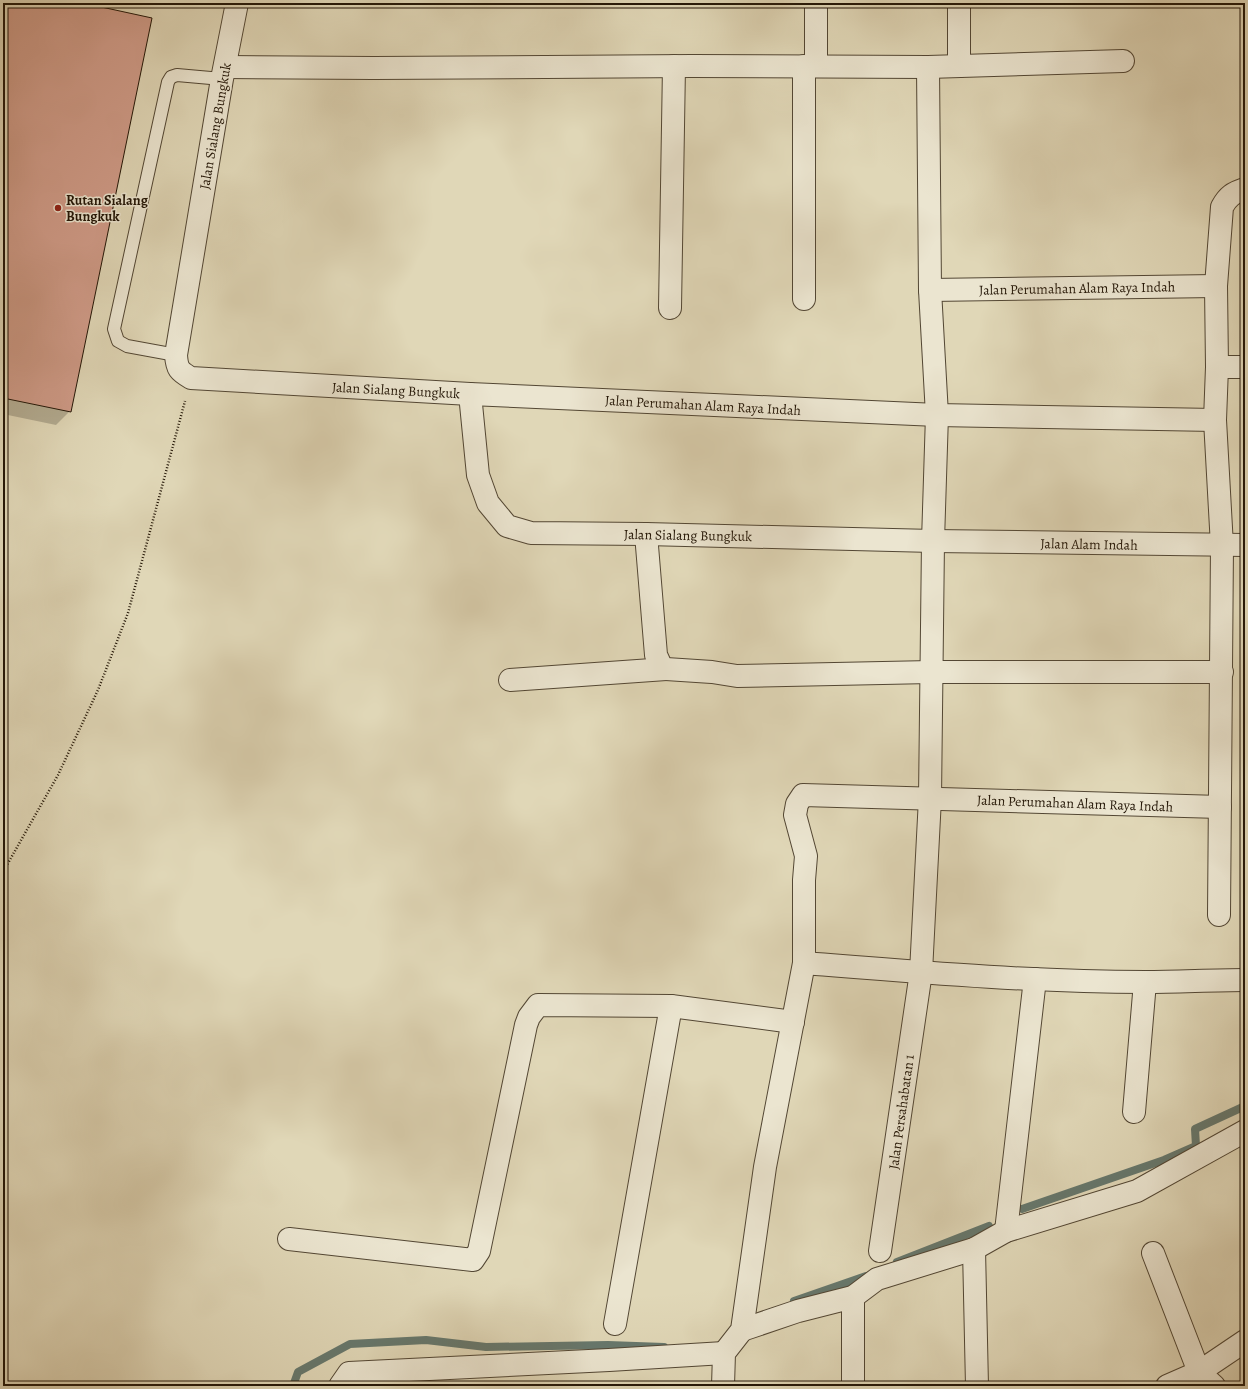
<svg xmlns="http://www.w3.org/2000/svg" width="1248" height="1389" font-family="Alegreya,serif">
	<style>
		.shadow { fill: #0003 }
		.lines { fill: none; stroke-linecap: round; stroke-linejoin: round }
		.stream { stroke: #67786d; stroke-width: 8 }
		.building { fill: #cf9b88; stroke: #241708 }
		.service-casing { stroke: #534734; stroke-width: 14 }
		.minor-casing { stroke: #534734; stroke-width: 24 }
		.tertiary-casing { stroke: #534734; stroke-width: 24 }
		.path { stroke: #241708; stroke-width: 2.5; stroke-dasharray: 1 2; stroke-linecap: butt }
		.service { stroke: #ebe5d0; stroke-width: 12 }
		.minor { stroke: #ebe5d0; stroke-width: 22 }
		.tertiary { stroke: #ebe5d0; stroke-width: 22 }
		.poi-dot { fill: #8f2418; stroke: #ebe5d0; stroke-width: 1.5 }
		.labels { text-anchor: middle; stroke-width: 3; stroke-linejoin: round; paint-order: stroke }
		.street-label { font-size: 14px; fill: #241708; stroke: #ebe5d0 }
		.poi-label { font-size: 14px; font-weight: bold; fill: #241708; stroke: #ebe5d0; text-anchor: start }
	</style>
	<rect width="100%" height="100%" fill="#e0d7b7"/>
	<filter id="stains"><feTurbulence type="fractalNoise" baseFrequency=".005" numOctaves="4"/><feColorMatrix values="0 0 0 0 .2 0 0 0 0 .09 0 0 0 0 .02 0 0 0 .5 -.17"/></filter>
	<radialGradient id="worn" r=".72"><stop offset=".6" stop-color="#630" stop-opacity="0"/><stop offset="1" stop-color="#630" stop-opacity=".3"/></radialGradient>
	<!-- shadow -->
	<polygon class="shadow" points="3,3 78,3 70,411 56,425 3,414"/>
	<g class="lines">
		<!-- stream -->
		<g class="stream">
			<polyline points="1022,1209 1164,1160 1196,1146 1195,1129 1245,1106"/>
			<polyline points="897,1262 989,1226"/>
			<polyline points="794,1301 866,1276"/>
			<polyline points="293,1386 298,1372 350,1344 426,1340 486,1347 608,1345 664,1347"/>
		</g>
	</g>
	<!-- building -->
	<polygon class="building" points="3,3 83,3 152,18 71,412 3,398"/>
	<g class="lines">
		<!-- service casing -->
		<g class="service-casing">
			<polyline id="service" points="176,355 127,346 118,341 114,329 168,82 171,77 177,75 222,79"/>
		</g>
		<!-- minor casing -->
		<g class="minor-casing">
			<g id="minor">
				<polyline points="816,3 816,66"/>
				<polyline points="959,3 959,66"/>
				<polyline points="225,67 374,68 692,66 928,67 1123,61"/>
				<polyline points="930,290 1216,286"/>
				<polyline points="804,299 804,66"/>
				<polyline points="670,308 674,66"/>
				<polyline points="1217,367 1245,367"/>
				<polyline points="470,394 937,415 1215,420"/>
				<polyline points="646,534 656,655 661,666 666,669 712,672 737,676 931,672 1222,672"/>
				<polyline points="510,680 666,669"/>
				<path d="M1219,915L1222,546L1215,420L1217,367L1216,286L1222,207C1228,196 1233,193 1245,189"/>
				<path d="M804,963C917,972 1031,982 1145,982C1178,982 1212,980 1245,980"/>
				<polyline points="1134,1112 1145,982"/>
				<polyline points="1006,1231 1035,979"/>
				<polyline points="289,1239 473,1260 479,1251 526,1025 529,1017 538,1005 671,1006 793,1022"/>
				<polyline points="974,1249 977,1386"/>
				<polyline points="880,1251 921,972 930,798 933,541 937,415 930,290 928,67"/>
				<polyline points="1153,1253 1199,1372 1214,1386"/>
				<polyline points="853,1297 853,1386"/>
				<polyline points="615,1324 671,1006"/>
				<polyline points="742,1330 798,1311 853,1297 877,1279 974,1249 1006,1231 1137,1191 1245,1131"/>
				<polyline points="340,1386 349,1373 609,1360 724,1353"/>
				<polyline points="723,1386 724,1353 742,1330 765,1167 804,963 804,880 806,856 795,815 797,804 803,795 1220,807"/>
				<polyline points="1167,1386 1199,1372 1245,1341"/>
			</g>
		</g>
		<!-- tertiary casing -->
		<g class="tertiary-casing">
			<path id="tertiary" d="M237,3L222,79L176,355C177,369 179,371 191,378L470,394L478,475L488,503L507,526L531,533L646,534L933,541L1245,545"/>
		</g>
		<!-- path -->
		<polyline class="path" points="3,872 58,775 98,690 128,613 185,401"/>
		<!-- service -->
		<use href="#service" class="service"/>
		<!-- minor -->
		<use href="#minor" class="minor"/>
		<!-- tertiary -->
		<use href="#tertiary" class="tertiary"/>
	</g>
	<!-- markers -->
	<circle class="poi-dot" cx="58" cy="208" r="4"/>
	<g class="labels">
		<!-- street labels -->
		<g class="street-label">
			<text transform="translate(215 126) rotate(-80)" y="5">Jalan Sialang Bungkuk</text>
			<text transform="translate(1077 288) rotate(-1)" y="5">Jalan Perumahan Alam Raya Indah</text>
			<text transform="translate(396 390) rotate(3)" y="5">Jalan Sialang Bungkuk</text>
			<text transform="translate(703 405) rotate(3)" y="5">Jalan Perumahan Alam Raya Indah</text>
			<text transform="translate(688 535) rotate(1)" y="5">Jalan Sialang Bungkuk</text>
			<text transform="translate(1089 544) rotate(1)" y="5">Jalan Alam Indah</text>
			<text transform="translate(1075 803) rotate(2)" y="5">Jalan Perumahan Alam Raya Indah</text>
			<text transform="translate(901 1112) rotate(-82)" y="5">Jalan Persahabatan 1</text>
		</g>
		<!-- poi labels -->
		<g class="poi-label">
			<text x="66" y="205">Rutan Sialang<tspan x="66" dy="16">Bungkuk</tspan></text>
		</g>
	</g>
	<!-- margin -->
	<rect width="1248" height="1389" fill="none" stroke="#e0d7b7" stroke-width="16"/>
	<rect x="4" y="4" width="1240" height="1381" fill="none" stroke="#241708" stroke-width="2"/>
	<rect x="8" y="8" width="1232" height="1373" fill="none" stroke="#241708"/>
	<rect width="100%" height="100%" filter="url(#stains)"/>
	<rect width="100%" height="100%" fill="url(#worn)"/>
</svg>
